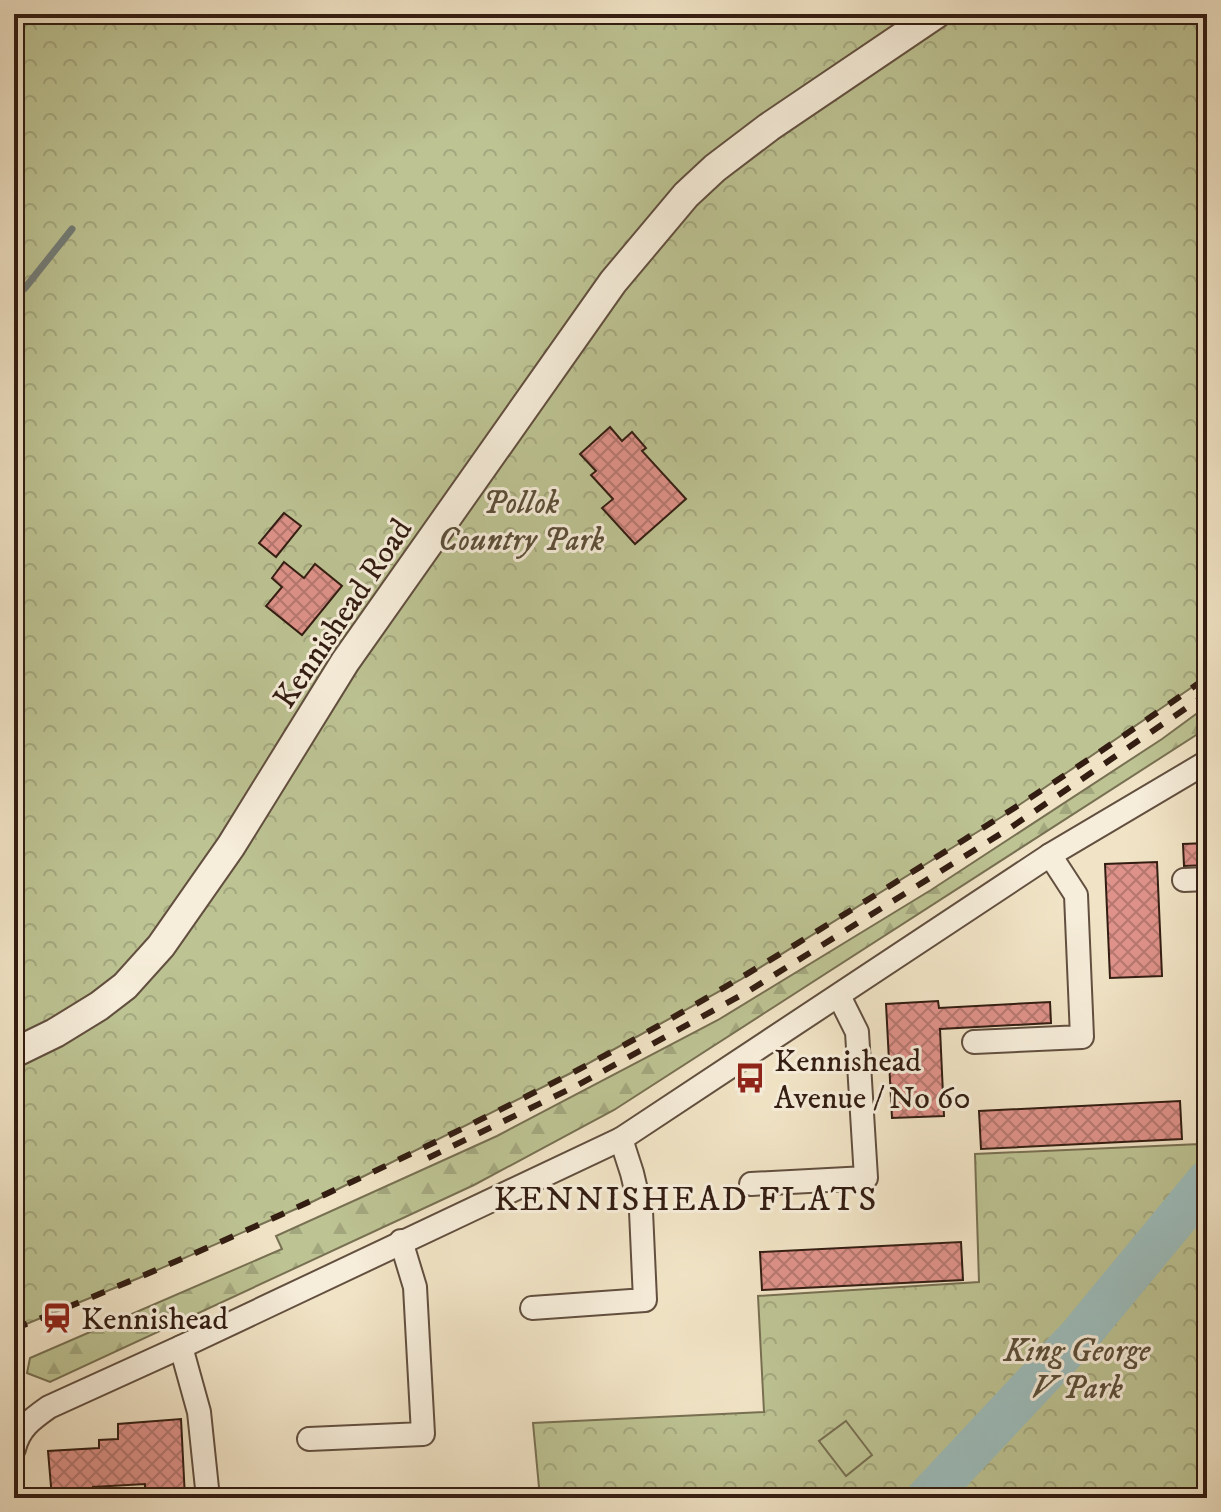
<svg xmlns="http://www.w3.org/2000/svg" width="1221" height="1512" font-family="'IM FELL DW Pica',serif">
	<style>
		.forest { fill: url(#forest-firs); stroke: #787052; stroke-width: 2 }
		.park { fill: url(#park-crowns); stroke: #787052; stroke-width: 2 }
		.pitch { fill: #bdc393; stroke: #787052; stroke-width: 2 }
		.lines { fill: none; stroke-linecap: round; stroke-linejoin: round }
		.stream { stroke: #737d78; stroke-width: 7 }
		.river { stroke: #9dbdbc; stroke-width: 42 }
		.building { fill: url(#building-cross-hatch); stroke: #331d12; stroke-width: 2 }
		.minor-casing { stroke: #624f3f; stroke-width: 26 }
		.tertiary-casing { stroke: #624f3f; stroke-width: 32 }
		.minor { stroke: #f6edda; stroke-width: 22 }
		.tertiary { stroke: #f6edda; stroke-width: 28 }
		.rail { stroke: #331d12; stroke-width: 6; stroke-dasharray: 14 14; stroke-linecap: butt }
		.labels { text-anchor: middle; stroke-width: 6; stroke-linejoin: round; paint-order: stroke }
		.park-label { font-size: 32px; font-style: italic; fill: #5c4f39; stroke: #f6edda }
		.street-label { font-size: 32px; fill: #331d12; stroke: #f6edda }
		.poi-label { font-size: 32px; fill: #331d12; stroke: #f6edda; text-anchor: start }
		.neighbourhood-label { font-size: 34px; letter-spacing: 2px; fill: #331d12; stroke: #f6edda }
	</style>
	<defs>
		<pattern id="forest-firs" width="22" height="20" patternUnits="userSpaceOnUse" patternTransform="scale(2)"><rect width="22" height="20" fill="#bdc393"/><path d="M5 1l3.5 6h-7zM16 11l3.5 6h-7z" fill="#a3a77e"/></pattern>
		<pattern id="park-crowns" width="20" height="18" patternUnits="userSpaceOnUse" patternTransform="scale(2)"><rect width="20" height="18" fill="#bdc393"/><path d="M2 6a3 3 0 1 1 6 0M12 15a3 3 0 1 1 6 0" fill="none" stroke="#a3a77e"/></pattern>
		<pattern id="building-cross-hatch" width="8" height="8" patternUnits="userSpaceOnUse" patternTransform="scale(2)"><rect width="8" height="8" fill="#df928a"/><path d="M0 0l8 8M0 8l8-8" fill="none" stroke="#b5776f"/></pattern>
	</defs>
	<rect width="100%" height="100%" fill="#f1e4c6"/>
	<filter id="stains"><feTurbulence type="fractalNoise" baseFrequency=".0025" numOctaves="4"/><feColorMatrix values="0 0 0 0 .2 0 0 0 0 .09 0 0 0 0 .02 0 0 0 .5 -.17"/></filter>
	<radialGradient id="worn" r=".72"><stop offset=".6" stop-color="#630" stop-opacity="0"/><stop offset="1" stop-color="#630" stop-opacity=".3"/></radialGradient>
	<!-- forest -->
	<polygon class="forest" points="1207,706 1207,728 614,1110 474,1185 50,1382 27,1373 30,1358 282,1249 276,1236 497,1136 718,1020 931,890 1162,739"/>
	<!-- park -->
	<g class="park">
		<polygon points="14,14 1207,14 1207,677 1003,816 740,980 569,1074 314,1201 139,1278 14,1329"/>
		<polygon points="1207,1136 1207,1498 540,1498 533,1423 764,1412 758,1296 979,1282 975,1154 1200,1144"/>
	</g>
	<!-- pitch -->
	<polygon class="pitch" points="846,1421 872,1455 846,1476 819,1441"/>
	<g class="lines">
		<!-- stream -->
		<polyline class="stream" points="14,298 25,288 72,229"/>
		<!-- river -->
		<polyline class="river" points="927,1498 1080,1335 1207,1181"/>
	</g>
	<!-- building -->
	<g class="building">
		<polygon points="610,427 622,441 632,432 646,448 642,451 686,499 635,544 602,508 613,499 591,475 596,471 580,454"/>
		<polygon points="284,513 301,526 276,557 259,543"/>
		<polygon points="284,562 304,578 315,564 342,586 302,635 266,606 282,587 272,578"/>
		<polygon points="1207,843 1207,865 1184,866 1183,844"/>
		<polygon points="1157,862 1162,976 1110,978 1105,864"/>
		<polygon points="938,1001 939,1008 1050,1002 1051,1023 940,1029 944,1116 892,1118 886,1004"/>
		<polygon points="1180,1101 1182,1139 981,1149 979,1111"/>
		<polygon points="961,1242 963,1280 762,1290 760,1252"/>
		<polygon points="181,1419 185,1498 145,1498 145,1484 93,1487 94,1498 52,1498 48,1451 99,1448 99,1440 118,1439 118,1424"/>
	</g>
	<g class="lines">
		<!-- minor casing -->
		<g class="minor-casing">
			<g id="minor">
				<polyline points="1184,880 1207,879"/>
				<polyline points="974,1042 1082,1037 1076,895 1050,855"/>
				<polyline points="751,1184 866,1178 857,1032 839,996"/>
				<polyline points="532,1308 645,1300 641,1211 632,1173 621,1139"/>
				<polyline points="181,1347 199,1412 208,1498"/>
				<polyline points="309,1439 423,1434 415,1287 401,1241"/>
				<path d="M14,1449C19,1428 32,1419 49,1407L181,1347L621,1139L1050,855L1207,762"/>
				<polyline points="14,1497 14,1498"/>
			</g>
		</g>
		<!-- tertiary casing -->
		<g class="tertiary-casing">
			<polyline id="tertiary" points="14,1053 55,1033 99,1006 125,986 161,946 231,846 345,662 613,282 686,195 715,168 769,127 936,14"/>
		</g>
		<!-- minor -->
		<use href="#minor" class="minor"/>
		<!-- tertiary -->
		<use href="#tertiary" class="tertiary"/>
		<!-- rail -->
		<g class="rail">
			<polyline points="428,1158 576,1086 747,992 1010,828 1207,694"/>
			<path d="M14,1329C203,1253 387,1169 568,1075C683,1015 794,946 904,877C1007,814 1109,748 1207,677"/>
		</g>
	</g>
	<!-- icons -->
	<defs>
		<g id="bus-bare" transform="scale(2.4)"><path d="M-5-6H5V4H4V6H2V4H-2V6H-4V4H-5ZM-3.5-4V0h7V-4ZM-3.5 1.2v1.5H-2V1.2ZM2 1.2v1.5H3.5V1.2Z" fill="#8f2418" stroke="#f6edda" stroke-width="2.5" paint-order="stroke"/></g>
		<g id="station-bare" transform="scale(2.4)"><path d="M-3-6H3Q5-6 5-4V2Q5 4 3 4L4.5 6H3L1.5 4h-3L-3 6H-4.5L-3 4Q-5 4-5 2V-4Q-5-6-3-6ZM-3.5-4v3h7v-3ZM-3.5 1v1.5H-2V1ZM2 1v1.5H3.5V1Z" fill="#8f2418" stroke="#f6edda" stroke-width="2.5" paint-order="stroke"/></g>
	</defs>
	<g fill-rule="evenodd">
		<use href="#bus-bare" x="750" y="1078"/>
		<use href="#station-bare" x="57" y="1318"/>
	</g>
	<g class="labels">
		<!-- park labels -->
		<g class="park-label">
			<text x="521" y="513">Pollok<tspan x="521" dy="37">Country Park</tspan></text>
			<text x="1077" y="1361">King George<tspan x="1077" dy="37">V Park</tspan></text>
		</g>
		<!-- street labels -->
		<g class="street-label">
			<text transform="translate(342 613) rotate(-56)" y="11">Kennishead Road</text>
		</g>
		<!-- poi labels -->
		<g class="poi-label">
			<text x="774" y="1071">Kennishead<tspan x="774" dy="37">Avenue / No 60</tspan></text>
			<text x="81" y="1329">Kennishead</text>
		</g>
		<!-- neighbourhood labels -->
		<g class="neighbourhood-label">
			<text x="686" y="1210">KENNISHEAD FLATS</text>
		</g>
	</g>
	<!-- margin -->
	<rect width="1221" height="1512" fill="none" stroke="#f1e4c6" stroke-width="48"/>
	<rect x="16" y="16" width="1189" height="1480" fill="none" stroke="#331d12" stroke-width="4"/>
	<rect x="24" y="24" width="1173" height="1464" fill="none" stroke="#331d12" stroke-width="2"/>
	<rect width="100%" height="100%" filter="url(#stains)"/>
	<rect width="100%" height="100%" fill="url(#worn)"/>
</svg>
